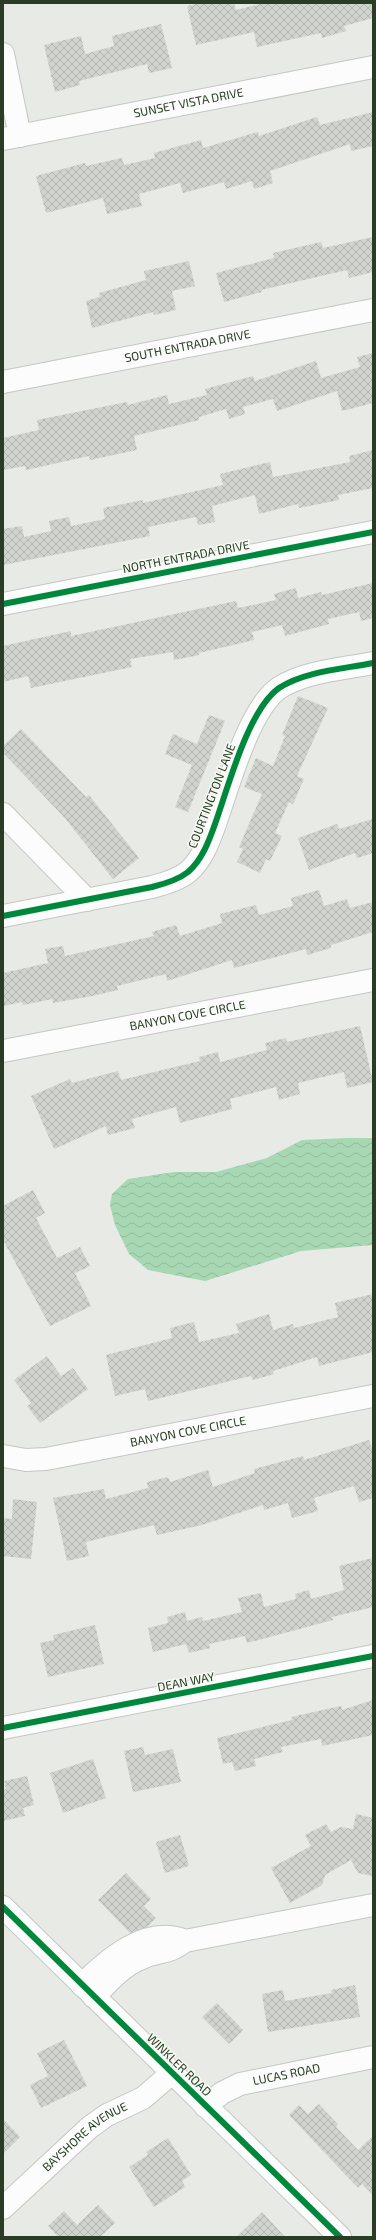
<svg xmlns="http://www.w3.org/2000/svg" width="376" height="2240" font-family="'Exo 2',sans-serif">
	<style>
		.water { fill: url(#water-waves) }
		.building { fill: url(#building-cross-hatch) }
		.lines { fill: none; stroke-linecap: round; stroke-linejoin: round }
		.minor-casing { stroke: #c4c7c2; stroke-width: 24 }
		.minor { stroke: #fbfcfb; stroke-width: 22 }
		.cycleway-casing { stroke: #f6f9f4; stroke-width: 8 }
		.cycleway { stroke: #00873e; stroke-width: 6 }
		.labels { text-anchor: middle; stroke-width: 3; stroke-linejoin: round; paint-order: stroke }
		.street-label { font-size: 12px; fill: #283d23; stroke: #f6f9f4 }
	</style>
	<defs>
		<pattern id="water-waves" width="16" height="10" patternUnits="userSpaceOnUse"><rect width="16" height="10" fill="#a8d8b3"/><path d="M0 5q4-4 8 0t8 0" fill="none" stroke="#91ba9a"/></pattern>
		<pattern id="building-cross-hatch" width="8" height="8" patternUnits="userSpaceOnUse"><rect width="8" height="8" fill="#d0d3ce"/><path d="M0 0l8 8M0 8l8-8" fill="none" stroke="#b3b6b1"/></pattern>
	</defs>
	<rect width="100%" height="100%" fill="#e7eae5"/>
	<!-- water -->
	<polygon class="water" points="348,1138 373,1138 373,1245 301,1251 205,1281 148,1270 129,1254 115,1225 110,1205 112,1194 128,1179 174,1172 216,1172 267,1158 302,1140"/>
	<!-- building -->
	<g class="building">
		<polygon points="199,3 234,3 236,10 264,3 373,3 373,18 344,26 346,31 322,38 321,33 257,47 254,32 196,45 187,6"/>
		<polygon points="161,24 172,68 149,73 147,64 79,81 80,85 55,92 44,45 81,36 85,54 114,46 112,36"/>
		<polygon points="373,112 373,146 351,151 350,144 270,171 273,183 254,189 252,181 226,189 224,182 183,193 180,183 139,194 142,206 107,214 103,198 46,213 36,176 85,163 86,166 122,158 124,165 155,158 154,153 201,140 203,148 258,132 259,136 317,117 320,125"/>
		<polygon points="373,237 373,272 349,278 347,270 261,290 262,292 224,302 216,273 274,258 273,253 321,242 323,248"/>
		<polygon points="189,261 195,286 172,291 176,310 154,315 153,312 92,328 86,301 100,297 99,293 146,280 144,271"/>
		<polygon points="373,353 373,403 342,411 337,391 277,411 273,399 243,407 245,414 229,419 226,409 199,417 199,420 134,436 137,450 90,460 89,456 26,470 25,466 3,470 3,438 39,430 37,420 127,402 128,405 167,395 169,404 207,395 205,389 253,376 255,381 316,361 321,378 360,367 357,357"/>
		<polygon points="373,450 373,488 338,495 339,500 299,508 298,504 259,514 255,495 212,506 215,522 198,525 196,517 148,527 150,536 3,565 3,529 22,526 24,537 51,531 49,521 69,517 71,526 105,519 103,508 143,500 143,503 223,485 220,474 270,462 273,477 350,462 349,456"/>
		<polygon points="373,583 373,618 361,621 359,612 328,619 329,624 285,636 282,625 252,632 254,640 199,653 199,655 174,660 173,652 130,659 132,667 31,688 28,676 3,682 3,646 71,631 71,636 236,601 238,608 276,600 274,594 296,588 298,598 321,592 322,595"/>
		<polygon points="298,696 328,708 297,776 304,779 293,804 289,802 275,833 282,836 270,861 266,859 260,873 237,862 243,849 239,847 262,794 244,787 256,758 273,766 285,736 282,735"/>
		<polygon points="209,715 225,721 188,812 175,807 192,765 165,754 173,734 197,744"/>
		<polygon points="21,729 86,797 89,795 139,858 113,879 64,817 3,753 3,746"/>
		<polygon points="373,819 373,853 357,858 355,853 309,870 298,838 337,824 339,829"/>
		<polygon points="319,890 324,906 347,899 350,908 373,902 373,932 331,945 331,948 307,955 306,949 234,968 232,960 167,981 166,974 117,986 118,990 92,996 53,1003 52,999 23,1005 22,1002 3,1006 3,973 48,963 45,949 63,946 65,956 154,936 152,932 176,925 180,936 222,923 220,914 256,905 259,915 293,906 291,898"/>
		<polygon points="360,1026 373,1082 347,1088 344,1072 298,1083 300,1094 279,1100 276,1087 230,1099 232,1109 180,1123 176,1107 132,1119 135,1128 108,1135 106,1126 54,1149 31,1096 70,1079 72,1083 118,1071 121,1080 200,1061 199,1057 218,1052 220,1062 267,1050 265,1043 286,1038 287,1042"/>
		<polygon points="33,1190 45,1213 36,1218 57,1258 80,1247 90,1266 75,1273 91,1306 50,1326 3,1240 3,1206"/>
		<polygon points="373,1294 373,1352 319,1366 317,1357 273,1371 274,1374 253,1380 251,1376 148,1401 145,1389 115,1396 106,1355 172,1338 170,1328 194,1322 199,1342 239,1333 236,1324 269,1314 273,1330 293,1324 294,1328 338,1317 335,1303"/>
		<polygon points="47,1356 61,1376 73,1368 88,1389 40,1423 27,1406 31,1403 14,1380"/>
		<polygon points="369,1440 373,1452 373,1498 359,1502 354,1486 314,1498 318,1511 292,1518 288,1503 264,1510 263,1505 202,1525 157,1535 154,1525 86,1542 89,1556 67,1561 53,1498 104,1489 106,1499 148,1488 147,1482 168,1477 170,1482 208,1470 213,1487 255,1473 254,1469 303,1456 304,1460"/>
		<polygon points="13,1499 37,1502 31,1559 3,1556 3,1518 12,1519"/>
		<polygon points="373,1558 373,1607 332,1617 333,1620 247,1643 245,1636 209,1644 210,1648 189,1653 186,1644 153,1652 148,1628 168,1623 167,1617 185,1612 187,1621 202,1617 203,1621 242,1612 238,1598 261,1593 264,1607 296,1599 295,1594 309,1590 311,1599 344,1590 339,1566"/>
		<polygon points="95,1625 104,1664 48,1677 40,1643 54,1640 53,1635"/>
		<polygon points="373,1700 373,1735 322,1746 321,1739 281,1747 283,1752 254,1759 256,1766 235,1771 232,1762 223,1764 217,1738 292,1720 291,1717 341,1706 342,1710"/>
		<polygon points="143,1747 145,1755 173,1749 181,1782 133,1792 124,1751"/>
		<polygon points="93,1759 106,1798 63,1813 50,1773"/>
		<polygon points="27,1776 34,1805 23,1808 25,1816 3,1821 3,1790 6,1789 4,1781"/>
		<polygon points="356,1814 373,1818 373,1876 358,1873 351,1860 325,1875 322,1885 290,1903 271,1868 311,1846 305,1835 326,1824 331,1832 341,1827 353,1829"/>
		<polygon points="180,1835 189,1866 165,1873 156,1842"/>
		<polygon points="126,1873 151,1899 144,1906 156,1918 147,1927 130,1933 98,1900"/>
		<polygon points="355,1985 360,2017 268,2032 262,1994 283,1990 285,2001 332,1993 331,1990"/>
		<polygon points="217,2003 243,2030 229,2044 202,2017"/>
		<polygon points="64,2040 87,2086 41,2108 30,2085 48,2076 37,2053"/>
		<polygon points="319,2104 338,2124 336,2127 358,2150 373,2136 373,2196 362,2184 358,2188 289,2115 299,2105 308,2114"/>
		<polygon points="3,2119 20,2137 3,2154"/>
		<polygon points="168,2138 191,2175 182,2181 185,2187 154,2207 129,2167 148,2155 146,2152"/>
		<polygon points="98,2205 115,2223 100,2237 58,2237 48,2226 64,2211 77,2225"/>
		<polygon points="262,2212 285,2237 236,2237"/>
	</g>
	<g class="lines">
		<!-- minor casing -->
		<g class="minor-casing">
			<g id="minor">
				<polyline points="3,54 20,136"/>
				<path id="s1" d="M3,139L373,67"/>
				<path id="s2" d="M3,382L373,310"/>
				<polyline points="3,604 373,532"/>
				<polyline points="3,814 87,900"/>
				<path d="M3,916L152,887C164,884 178,880 188,872C202,860 209,841 215,824C228,788 248,710 279,688C305,671 343,669 373,663"/>
				<path id="s3" d="M3,1051L373,980"/>
				<path id="s4" d="M3,1456L26,1460L46,1459L373,1396"/>
				<polyline points="3,1728 373,1656"/>
				<polyline points="3,1907 340,2237"/>
				<polyline points="185,1941 373,1905"/>
				<path d="M82,1985C108,1959 147,1925 185,1941C169,1954 160,1950 142,1958C122,1966 109,1981 94,1997"/>
				<path id="s5" d="M205,2106L222,2093L240,2084L373,2057"/>
				<path id="s6" d="M3,2208L90,2127L107,2115L143,2098L172,2073"/>
			</g>
		</g>
		<!-- minor -->
		<use href="#minor" class="minor"/>
		<!-- cycleway casing -->
		<g class="cycleway-casing">
			<g id="cycleway">
				<polyline points="3,604 373,532"/>
				<path d="M3,916L152,887C164,884 178,880 188,872C202,860 209,841 215,824C228,788 248,710 279,688C305,671 343,669 373,663"/>
				<polyline points="3,1728 373,1656"/>
				<polyline points="3,1907 340,2237"/>
			</g>
		</g>
		<!-- cycleway -->
		<use href="#cycleway" class="cycleway"/>
	</g>
	<g class="labels">
		<!-- street labels -->
		<g class="street-label">
			<text dy="4" stroke="none"><textPath href="#s1" startOffset="189">SUNSET VISTA DRIVE</textPath></text>
			<text dy="4" stroke="none"><textPath href="#s2" startOffset="188">SOUTH ENTRADA DRIVE</textPath></text>
			<text transform="translate(186 557) rotate(-11)" y="4">NORTH ENTRADA DRIVE</text>
			<text transform="translate(212 796) rotate(-69)" y="4">COURTINGTON LANE</text>
			<text dy="4" stroke="none"><textPath href="#s3" startOffset="188">BANYON COVE CIRCLE</textPath></text>
			<text dy="4" stroke="none"><textPath href="#s4" startOffset="188">BANYON COVE CIRCLE</textPath></text>
			<text transform="translate(186 1682) rotate(-11)" y="4">DEAN WAY</text>
			<text transform="translate(179 2065) rotate(44)" y="4">WINKLER ROAD</text>
			<text dy="4" stroke="none"><textPath href="#s5" startOffset="89">LUCAS ROAD</textPath></text>
			<text dy="4" stroke="none"><textPath href="#s6" startOffset="109">BAYSHORE AVENUE</textPath></text>
		</g>
	</g>
	<!-- border -->
	<rect width="376" height="2240" fill="none" stroke="#283d23" stroke-width="8"/>
</svg>
